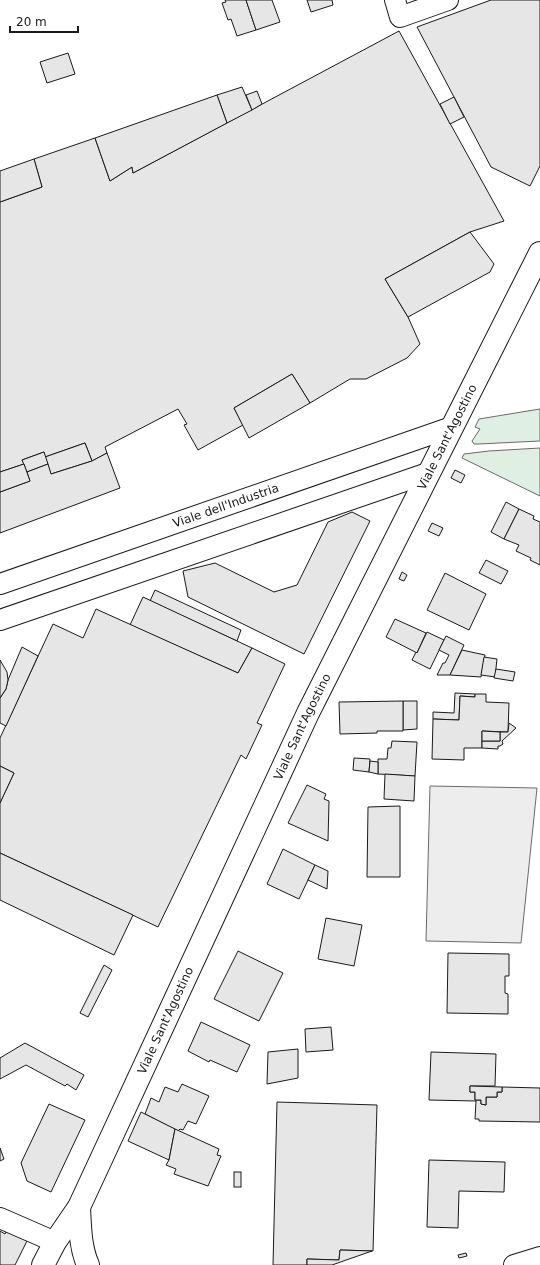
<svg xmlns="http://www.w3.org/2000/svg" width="540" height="1265" font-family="'DejaVu Sans',sans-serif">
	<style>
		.green { fill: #e0efe3; stroke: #6a6a6a }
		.parking { fill: #ededed; stroke: #6a6a6a }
		.building { fill: #e6e6e6; stroke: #1a1a1a }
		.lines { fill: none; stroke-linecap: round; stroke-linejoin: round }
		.street-casing { stroke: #1a1a1a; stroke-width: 22 }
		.secondary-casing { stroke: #1a1a1a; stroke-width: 24 }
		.street { stroke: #fff; stroke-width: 20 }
		.secondary { stroke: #fff; stroke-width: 22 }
		.labels { text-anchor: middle; stroke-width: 3; stroke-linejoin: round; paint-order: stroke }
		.street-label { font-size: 12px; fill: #1a1a1a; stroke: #fff }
	</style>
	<rect width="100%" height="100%" fill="#fff"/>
	<!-- green -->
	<g class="green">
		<polygon points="540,409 540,441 479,444 474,444 472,441 480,429 475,427 479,419"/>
		<polygon points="540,448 540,496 462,458 464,454 489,451"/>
	</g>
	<!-- parking -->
	<polygon class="parking" points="430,786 537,788 521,943 426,941"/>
	<!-- building -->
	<g class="building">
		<polygon points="225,0 246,0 256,30 237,36 231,19 228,20 222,3 226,2"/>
		<polygon points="246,0 272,0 280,22 256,30"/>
		<polygon points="307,0 332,0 333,5 311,12"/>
		<polygon points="491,0 540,0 540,166 530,186 491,167 417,27"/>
		<polygon points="399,31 504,221 470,232 385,279 408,317 420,344 407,358 366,379 350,379 310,403 292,374 234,408 243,425 198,450 184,425 187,424 178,409 105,447 107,453 92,461 85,443 45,457 44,452 22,460 24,464 0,472 0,202 42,187 34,159 95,138 110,181 132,167 133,173"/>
		<polygon points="68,53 75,74 47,83 40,62"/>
		<polygon points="242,87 252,110 227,123 217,95"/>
		<polygon points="257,91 262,104 252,110 246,95"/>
		<polygon points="217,95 227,123 133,173 132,167 110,181 95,138"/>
		<polygon points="454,97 464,117 450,124 440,104"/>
		<polygon points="34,159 42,187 0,202 0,171"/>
		<polygon points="470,232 494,264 490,272 408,317 385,279"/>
		<polygon points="292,374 310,403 249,438 234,408"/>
		<polygon points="85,443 92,461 51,474 45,457"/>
		<polygon points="44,452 48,464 27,472 22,460"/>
		<polygon points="107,453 120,488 0,533 0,492 30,481 27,472 48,464 51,474 92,461"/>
		<polygon points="24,464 30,481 0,492 0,472"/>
		<polygon points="455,470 465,475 461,483 451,478"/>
		<polygon points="506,502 519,509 504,539 491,532"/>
		<polygon points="519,509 534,516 533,519 540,522 540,565 530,560 531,558 516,551 519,545 504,539"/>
		<polygon points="352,512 370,521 304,654 188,597 183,571 215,563 274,592 297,585 328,522"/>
		<polygon points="432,523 443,528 439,536 428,531"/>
		<polygon points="486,560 508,571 501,584 479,573"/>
		<polygon points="402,572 407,575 404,581 399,579"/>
		<polygon points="445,573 486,594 469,630 427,610"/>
		<polygon points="155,590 241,630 237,641 150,601"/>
		<polygon points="143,597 252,648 238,673 130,625"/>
		<polygon points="96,609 238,673 252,648 285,664 257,723 262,725 246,759 241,755 158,927 0,853 0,803 14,773 0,766 0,738 53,624 83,638"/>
		<polygon points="395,619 426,633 417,653 386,637"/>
		<polygon points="427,632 444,640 430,669 412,660 416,652 417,653"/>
		<polygon points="446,636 464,645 450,675 437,675 443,663 445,663 449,655 439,650"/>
		<polygon points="22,647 38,656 6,726 0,723 0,698 6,689 8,680"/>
		<polygon points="462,650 485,655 481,677 450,675"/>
		<polygon points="484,657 497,659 495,677 481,675"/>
		<polygon points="0,660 7,672 8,680 6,689 0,698"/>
		<polygon points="496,669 515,672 513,681 494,678"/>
		<polygon points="455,693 475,694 475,697 460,696 459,720 433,719 433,712 454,713"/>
		<polygon points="475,694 486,694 486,702 509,703 508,732 482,731 482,748 464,748 464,760 432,759 433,719 459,720 460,696 475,697"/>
		<polygon points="403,701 417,701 417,729 403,730"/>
		<polygon points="403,701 403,731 377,731 377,733 340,734 339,702"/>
		<polygon points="509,723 516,728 502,741 503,744 500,746 498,746 498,749 482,748 482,741 500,741 500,732 508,732"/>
		<polygon points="482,731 500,732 500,741 482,741"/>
		<polygon points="392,741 417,742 415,776 378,774 378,759 387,759 388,748 391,748"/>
		<polygon points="354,758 370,759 369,772 353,770"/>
		<polygon points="370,761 378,762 378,774 369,772"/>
		<polygon points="0,766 14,773 0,803"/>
		<polygon points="385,774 415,776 414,801 384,799"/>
		<polygon points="307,785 326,794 324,799 329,801 328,841 288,823"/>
		<polygon points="400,806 400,877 367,877 368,807"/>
		<polygon points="283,849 315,865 299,899 267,884"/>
		<polygon points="0,853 133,915 114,955 0,900"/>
		<polygon points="315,865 328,871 327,889 308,880"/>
		<polygon points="326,918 362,925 354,966 318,959"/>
		<polygon points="238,951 283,973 259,1021 214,999"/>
		<polygon points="448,953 509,954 509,976 505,976 505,993 508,994 508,1014 447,1013"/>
		<polygon points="104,965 112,970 88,1017 80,1013"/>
		<polygon points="201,1022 250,1045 237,1072 210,1060 209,1062 188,1051"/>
		<polygon points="331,1027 333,1050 306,1052 305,1029"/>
		<polygon points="25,1043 84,1075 76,1090 67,1084 65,1086 26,1065 0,1079 0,1058"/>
		<polygon points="298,1049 298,1078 267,1084 268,1052"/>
		<polygon points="431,1052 496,1054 495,1086 470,1086 470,1092 475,1092 475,1100 481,1100 481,1104 486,1105 486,1097 497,1097 497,1092 502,1092 502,1087 540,1088 540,1122 479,1121 479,1119 475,1119 476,1101 429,1100"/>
		<polygon points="182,1084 209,1096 196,1124 188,1121 183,1130 180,1129 178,1131 145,1114 151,1098 159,1102 165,1087 178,1092"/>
		<polygon points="470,1086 502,1087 502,1092 497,1092 497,1097 486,1097 486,1105 481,1104 481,1100 475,1100 475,1092 470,1092"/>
		<polygon points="277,1102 377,1105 373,1251 340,1250 339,1260 307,1259 307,1265 273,1265"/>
		<polygon points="49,1104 85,1120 51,1192 27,1181 21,1163"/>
		<polygon points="141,1112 175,1129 169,1160 128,1141"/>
		<polygon points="175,1129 219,1149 217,1155 221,1156 208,1186 174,1174 176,1169 166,1165 169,1160"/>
		<polygon points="0,1148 4,1159 0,1161"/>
		<polygon points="429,1160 505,1162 504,1192 459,1191 458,1228 427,1227"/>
		<rect x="234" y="1172" width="7" height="15"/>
		<polygon points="8,1229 28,1239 15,1265 0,1265 0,1231 5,1234"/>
		<polygon points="340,1250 372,1251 332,1265 307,1265 307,1259 339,1260"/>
		<polygon points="466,1253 467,1256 459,1258 458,1255"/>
	</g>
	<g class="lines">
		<!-- street casing -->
		<g class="street-casing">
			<g id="street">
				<polyline points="395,0 400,17 448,0"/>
				<path id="s1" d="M0,584L452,427"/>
				<polyline points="0,620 428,473"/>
				<polyline points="0,1218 55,1242"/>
				<polyline points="514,1265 540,1257"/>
			</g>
		</g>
		<!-- secondary casing -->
		<g class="secondary-casing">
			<g id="secondary">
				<path d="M79,1207C80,1226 80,1247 88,1265"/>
				<path id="s2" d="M43,1265L55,1242L79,1207L308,713L540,253"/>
			</g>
		</g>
		<!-- street -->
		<use href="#street" class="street"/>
		<!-- secondary -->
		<use href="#secondary" class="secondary"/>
	</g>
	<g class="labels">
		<!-- street labels -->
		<g class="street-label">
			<text dy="4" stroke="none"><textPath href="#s2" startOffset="922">Viale Sant'Agostino</textPath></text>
			<text dy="4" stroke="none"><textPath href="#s1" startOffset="239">Viale dell'Industria</textPath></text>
			<text dy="4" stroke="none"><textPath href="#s2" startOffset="598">Viale Sant'Agostino</textPath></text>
			<text dy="4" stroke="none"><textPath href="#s2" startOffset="274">Viale Sant'Agostino</textPath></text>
		</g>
	</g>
	<!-- scale -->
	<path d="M10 26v6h68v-6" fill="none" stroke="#1a1a1a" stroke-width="2"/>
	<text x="16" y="26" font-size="12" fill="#1a1a1a" stroke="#ffffff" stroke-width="3" paint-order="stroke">20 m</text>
</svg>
